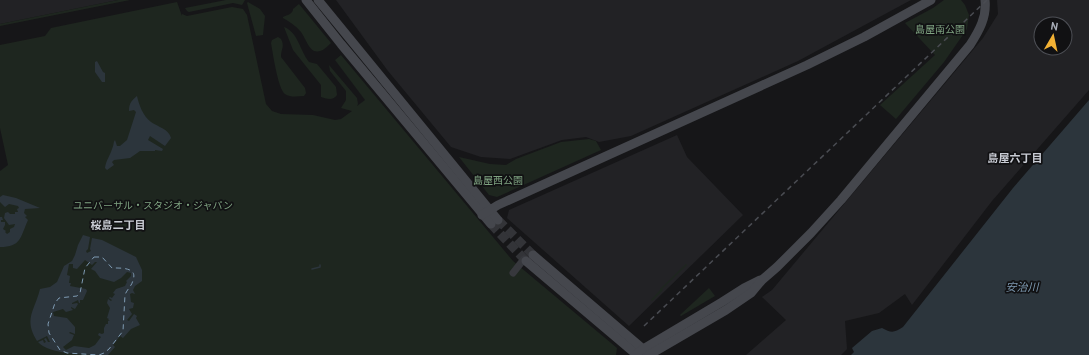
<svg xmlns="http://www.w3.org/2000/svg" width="1089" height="355" font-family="'PT Sans','Noto Sans JP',sans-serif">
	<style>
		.built { fill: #222225; fill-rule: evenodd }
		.green { fill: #1e261f }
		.water { fill: #2c353c; fill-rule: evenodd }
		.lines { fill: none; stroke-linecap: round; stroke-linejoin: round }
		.stream { stroke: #2c353c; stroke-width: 1.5 }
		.ferry { stroke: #7f9bb3; stroke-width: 1; stroke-dasharray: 5 4; stroke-linecap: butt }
		.secondary-tunnel { stroke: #333438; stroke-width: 9; stroke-dasharray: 9 4.5; stroke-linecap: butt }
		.street { stroke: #37383d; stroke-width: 7 }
		.secondary { stroke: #45474d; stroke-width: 9 }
		.rail { stroke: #4a4c52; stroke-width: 1.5; stroke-dasharray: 5 4; stroke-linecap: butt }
		.labels { text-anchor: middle; stroke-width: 3.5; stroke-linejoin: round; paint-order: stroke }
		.park-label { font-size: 10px; fill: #7fa381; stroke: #111113 }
		.neighbourhood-label { font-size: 11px; font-weight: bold; fill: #c9ccd4; stroke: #111113 }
		.water-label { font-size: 11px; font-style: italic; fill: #7f9bb3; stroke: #111113 }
	</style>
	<rect width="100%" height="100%" fill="#161618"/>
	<!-- built -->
	<g class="built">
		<polygon points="0,0 118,0 0,24"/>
		<polygon points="336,0 911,0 798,61 631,136 599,142 586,137 562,140 510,159 481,157 451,147 388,71"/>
		<path d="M997,0H1089V90L992,201L912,305L905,294L879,313L845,321L847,349L841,355H746L786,320L762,297L772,290L983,38L998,14ZM1041,24H1065V48H1041Z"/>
		<polygon points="677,135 687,157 743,215 629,326 507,218 509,210"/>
	</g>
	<!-- green -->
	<g class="green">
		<polygon points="118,0 130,0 0,26 0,24"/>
		<polygon points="226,0 245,0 242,5 233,3 189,12 187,11 185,8"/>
		<polygon points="944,0 961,0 965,5 969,15 967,29 944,62 896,119 880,105 935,55 905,23 933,8"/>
		<polygon points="177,2 182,16 182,14 187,16 232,7 243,9 247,15 266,104 272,111 281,114 313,115 335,120 341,119 352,111 341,108 346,100 346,91 330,71 329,65 357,98 358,104 357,106 365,100 335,60 341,55 513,261 617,348 616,355 0,355 0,171 8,165 0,128 0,45 45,36 51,28"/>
		<polygon points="248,2 260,9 265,16 263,35 256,36 247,3"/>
		<path d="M299,4L331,43C326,48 321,53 314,51C308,48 305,37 301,32C296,26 290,22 283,18V17C287,15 293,14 293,9Z"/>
		<path d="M284,27C298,32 300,51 309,62L317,64L336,87L337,95C332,101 328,99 321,97V85L293,50Z"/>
		<path d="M278,37L281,39C285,46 281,49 281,57L305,88L306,93L304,96C298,96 291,98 285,94C278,89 273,54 271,43L272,40Z"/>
		<polygon points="589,139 596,141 601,150 497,197 489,195 459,157 490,164 506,165 516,159 561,142"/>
		<polygon points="686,264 687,265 662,289 663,290 652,301 651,300 660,290 660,289"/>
		<polygon points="709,288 715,296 681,316 680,315"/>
	</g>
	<!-- water -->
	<g class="water">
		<polygon points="97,61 103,72 105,73 105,82 102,82 95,72 95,62"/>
		<path d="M137,96C139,105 143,116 151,122C158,127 169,129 171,138L165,146L150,136L148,140L163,149L162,151L155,150V151H140L130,158L114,160L112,162L114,165L107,170L105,168C106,160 110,156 112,149C114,145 113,143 115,140L117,146H120L127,140L136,112L134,110L129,111C129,103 132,100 137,96Z"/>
		<path d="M1089,100V355H851L854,352L852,348L872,331L882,328C891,333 894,333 903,327L1013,188Z"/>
		<path d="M3,195L16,198L40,208L25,209L24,213L27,216L25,217L28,220C20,238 21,247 0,247V217H2L3,220H1V222H5V225L3,229L6,231L5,232L7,234L10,232V229L14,227L15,224L9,225L4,218L5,213L8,212L10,214H15V212H18L17,209L19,208L18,206L9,204L5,207L0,202V197Z"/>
		<path d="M83,235L90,237L88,249L86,251L87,253L91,251L90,249L92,238L102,240L136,257L142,270V281L135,286L133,290L135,294L132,293L130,294L131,302L134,303L133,308L129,309L132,314L127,320L129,321L134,314L137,316L136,318L140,325L131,329L123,338L120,336L113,345L115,347L108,355C89,355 49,355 38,342L43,340L44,343L46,342L44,339L46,338L48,342H50L47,336L37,341C23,319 35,310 40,289L50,287L57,282L64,266L72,261L75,255L78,245ZM85,260L92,265L95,262H97L91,269L95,271L100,278L114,282L121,278L127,272L131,273V276L126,281L127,282L125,286L116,289L113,293L115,294L112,298L110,297L109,298L112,300L111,301L108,299L107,303L110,308L107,318L109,319L108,320L110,321H108V324H106L104,328V333L102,334L99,333L98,335L101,337L95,345L89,348L74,346L66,350L63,347L72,340L74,335L69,333L70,332L75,334V327L67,318L54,316L53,312L63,309L66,312L73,310L71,308V307L75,309L78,304L77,303L72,304V303L78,300L79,303H80V300H83L87,291L86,289L70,286L71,283H69L70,276L67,275L69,264H73V268L77,269Z"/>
	</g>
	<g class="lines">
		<!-- stream -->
		<polyline class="stream" points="312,269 320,267 320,265"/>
		<!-- ferry -->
		<path class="ferry" d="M94,257H102L112,268C120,268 138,267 133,280C132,286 127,289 125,295L123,331L109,349L104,353L99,355L67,353L60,350L49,333L48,324L55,303L59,298L77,296L80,293L85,268Z"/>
		<!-- secondary-tunnel -->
		<g class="secondary-tunnel">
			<polyline points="498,220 533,255"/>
			<polyline points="491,224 526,261"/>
		</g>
		<!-- street -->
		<polyline class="street" points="513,273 524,259"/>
		<!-- secondary -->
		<g class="secondary">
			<polyline points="306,0 341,44 491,224"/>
			<polyline points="318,0 498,220"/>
			<polyline points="482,215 498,205 807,65 864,37 931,0"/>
			<polyline points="533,255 650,355"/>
			<polyline points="526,261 637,355"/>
			<polyline points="635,355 643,349 722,302 744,288 760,280"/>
			<path d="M649,355L726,310L751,293L762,280L777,267L811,233L841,200L970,45C979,31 987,17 985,0"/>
		</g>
		<!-- rail -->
		<polyline class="rail" points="644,326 987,0"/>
	</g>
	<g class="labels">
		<!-- park labels -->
		<g class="park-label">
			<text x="940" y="33">島屋南公園</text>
			<text x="498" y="184">島屋西公園</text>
			<text x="153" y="209">ユニバーサル・スタジオ・ジャパン</text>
		</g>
		<!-- neighbourhood labels -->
		<g class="neighbourhood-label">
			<text x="1015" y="162">島屋六丁目</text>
			<text x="118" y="229">桜島二丁目</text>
		</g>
		<!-- water labels -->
		<g class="water-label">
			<text x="1022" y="291">安治川</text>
		</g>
	</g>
	<!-- north arrow -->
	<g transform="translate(1053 36) rotate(9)"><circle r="19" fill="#111113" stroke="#4d4f55"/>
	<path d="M0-3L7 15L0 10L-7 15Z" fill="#f2b134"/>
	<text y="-6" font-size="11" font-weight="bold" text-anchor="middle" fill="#a8adb8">N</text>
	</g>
</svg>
